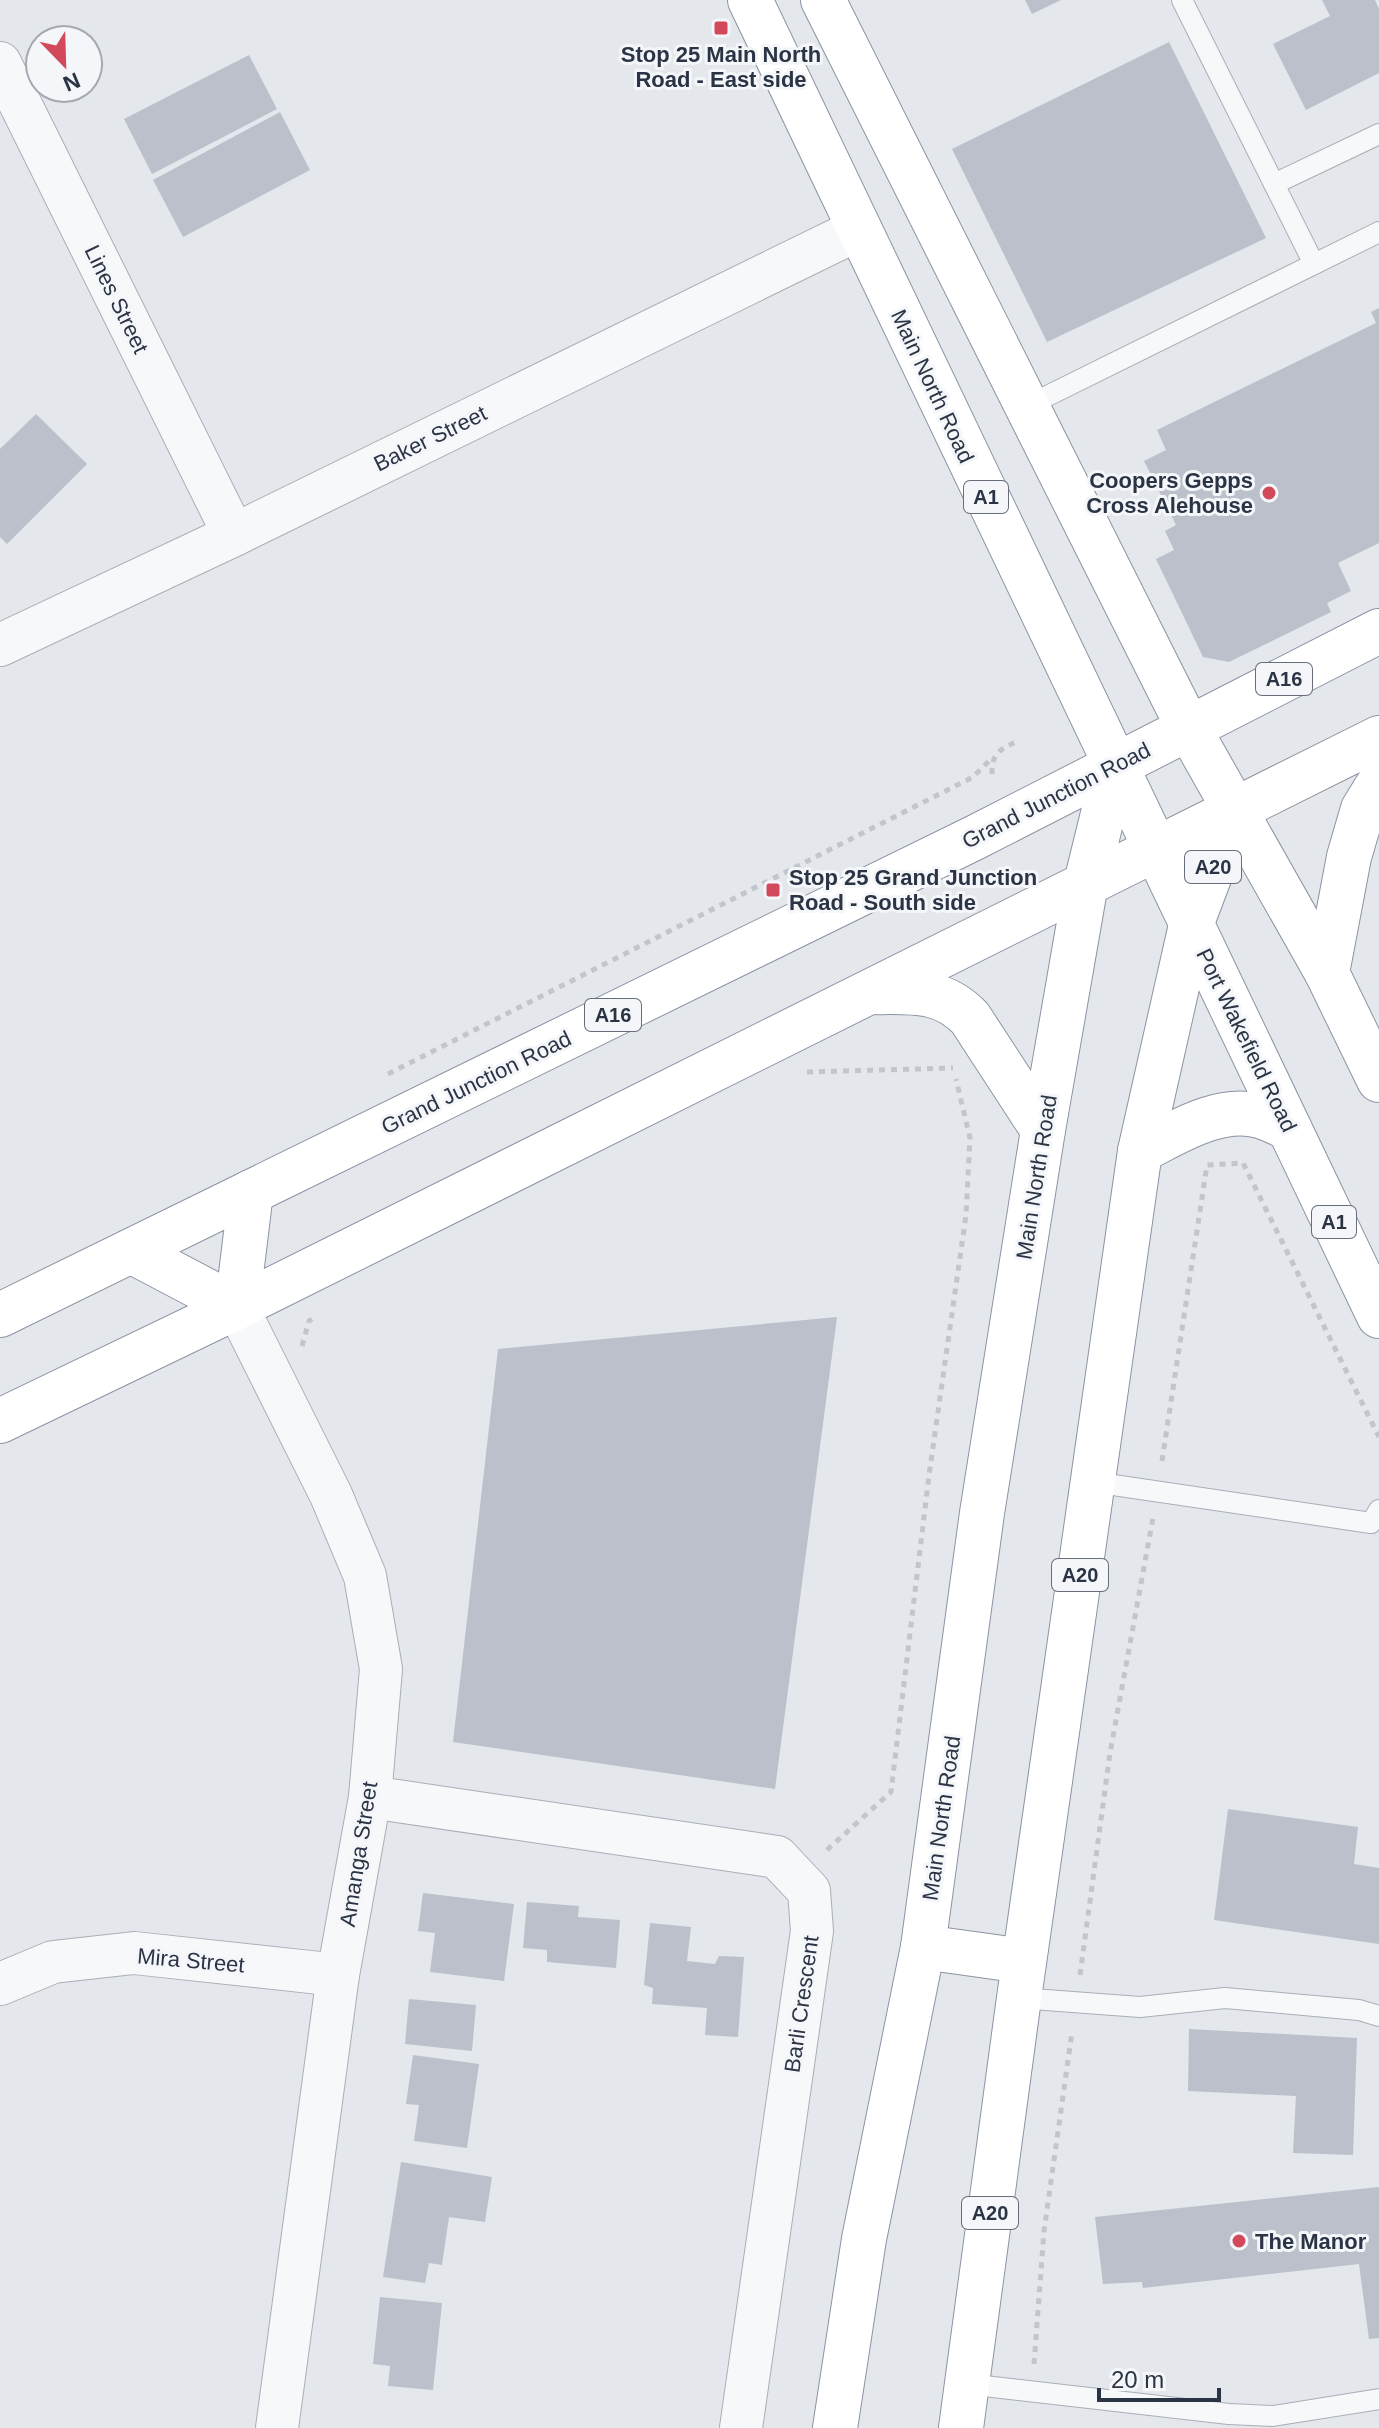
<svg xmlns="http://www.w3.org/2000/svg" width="1379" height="2428" font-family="Arial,sans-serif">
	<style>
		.building { fill: #bbc0ca }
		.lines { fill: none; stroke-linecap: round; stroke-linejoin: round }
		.lane-casing { stroke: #a9aeb7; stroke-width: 22 }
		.street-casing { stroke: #a9aeb7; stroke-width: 44 }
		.highway-casing { stroke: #8b94a3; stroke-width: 46 }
		.path { stroke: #c2c5cb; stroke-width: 5; stroke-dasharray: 6 6; stroke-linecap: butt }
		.lane { stroke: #f7f8fa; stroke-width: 20 }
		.street { stroke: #f7f8fa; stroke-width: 42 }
		.highway { stroke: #fff; stroke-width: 44 }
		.poi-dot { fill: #d1495b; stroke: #f4f6f9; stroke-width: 3 }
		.labels { text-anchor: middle; stroke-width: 6; stroke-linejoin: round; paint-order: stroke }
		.shield { fill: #f4f6f9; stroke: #676e7b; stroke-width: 2 }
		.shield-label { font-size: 20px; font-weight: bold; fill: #2b3445 }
		.poi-label { font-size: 22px; font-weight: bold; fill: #2b3445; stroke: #f4f6f9; text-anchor: start }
		.street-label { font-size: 22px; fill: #2b3445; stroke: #f4f6f9 }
	</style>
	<rect width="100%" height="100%" fill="#e4e7ec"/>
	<!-- building -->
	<g class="building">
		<polygon points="1025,0 1061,0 1032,14"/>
		<polygon points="1322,0 1375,0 1379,9 1379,73 1306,110 1273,44 1330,16"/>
		<polygon points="1169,42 1266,238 1047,342 952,149"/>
		<polygon points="249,55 277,109 152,174 124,119"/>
		<polygon points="280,112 310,170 183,237 153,180"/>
		<polygon points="1379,308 1379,543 1338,563 1351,591 1327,603 1331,612 1229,662 1203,657 1156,559 1174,550 1165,531 1176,525 1144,461 1166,450 1157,430 1376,323 1371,312"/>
		<polygon points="36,414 87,464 7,544 0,537 0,449"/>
		<polygon points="837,1317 775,1789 453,1742 498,1349"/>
		<polygon points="1228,1809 1358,1827 1354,1864 1379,1868 1379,1944 1214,1920"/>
		<polygon points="423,1893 514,1904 504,1981 430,1972 435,1933 418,1931"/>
		<polygon points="527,1902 579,1906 578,1917 620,1920 616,1968 547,1962 547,1950 523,1948"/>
		<polygon points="650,1923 691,1927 687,1961 715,1964 719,1956 744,1957 738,2037 705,2035 707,2008 652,2004 653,1988 644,1985"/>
		<polygon points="409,1999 476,2005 472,2051 405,2044"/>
		<polygon points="1189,2029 1357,2038 1353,2155 1293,2153 1296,2096 1188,2091"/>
		<polygon points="413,2055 479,2064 467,2148 414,2141 419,2105 406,2104"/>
		<polygon points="401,2162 492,2177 485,2222 449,2217 442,2265 429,2263 425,2283 383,2277"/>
		<polygon points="1379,2187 1379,2338 1369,2339 1359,2264 1143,2288 1142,2282 1103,2284 1095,2217"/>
		<polygon points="380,2297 442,2303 433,2390 388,2386 390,2366 373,2364"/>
	</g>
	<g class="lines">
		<!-- lane casing -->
		<g class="lane-casing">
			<g id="lane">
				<polyline points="1182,0 1314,264"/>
				<polyline points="1274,184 1379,134"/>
				<polyline points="1027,406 1379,232"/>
				<polyline points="1093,1482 1371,1523 1379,1510"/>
				<polyline points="1019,1998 1140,2007 1225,1998 1359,2010 1379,2016"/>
				<polyline points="967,2384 1229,2414 1273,2416 1379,2399"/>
			</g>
		</g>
		<!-- street casing -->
		<g class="street-casing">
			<g id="street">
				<polyline points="0,63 234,535"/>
				<polyline points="0,645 234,535 859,229"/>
				<polyline points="237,1307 331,1495 365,1576 381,1669 370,1797 338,1975 277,2428"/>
				<polyline points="370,1797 777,1857 809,1891 812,1931 741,2428"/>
				<polyline points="0,1984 53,1962 134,1953 338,1975"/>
			</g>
		</g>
		<!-- highway casing -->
		<g class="highway-casing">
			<g id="highway">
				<polyline points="750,0 1379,1316"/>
				<polyline points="823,0 1188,727 1327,973 1379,1080"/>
				<polyline points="1327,973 1349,857 1363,809 1379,783"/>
				<path d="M870,992C910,993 940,987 970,1018L1043,1130"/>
				<path d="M1140,1151C1176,1133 1218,1105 1260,1116C1270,1119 1279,1124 1289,1128"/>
				<polyline points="131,1251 237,1307"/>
				<polyline points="237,1307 251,1192"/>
				<polyline points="0,1315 976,837 1379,631"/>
				<polyline points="0,1421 237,1307 1379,738"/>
				<polyline points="923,1947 1024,1961"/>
				<polyline points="835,2428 864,2239 923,1947 982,1513 1043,1130 1086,883 1115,765"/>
				<polyline points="961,2428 1019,1998 1140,1151 1191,925 1235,809"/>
			</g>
		</g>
		<!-- path -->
		<g class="path">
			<path d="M992,774C992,754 998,750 1016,742"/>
			<polyline points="807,1072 953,1068"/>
			<polyline points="388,1074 973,777 992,758"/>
			<polyline points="302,1346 309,1321 312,1319"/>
			<polyline points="1162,1461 1207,1165 1243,1163 1379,1437"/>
			<polyline points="827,1850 891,1792 929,1475 966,1215 970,1138 956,1079"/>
			<polyline points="1080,1975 1110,1753 1153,1518"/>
			<polyline points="1034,2364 1044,2231 1072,2032"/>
		</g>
		<!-- lane -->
		<use href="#lane" class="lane"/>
		<!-- street -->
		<use href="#street" class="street"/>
		<!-- highway -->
		<use href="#highway" class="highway"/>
	</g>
	<!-- markers -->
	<g class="poi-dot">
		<rect x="713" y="20" width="16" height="16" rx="4"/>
		<circle cx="1269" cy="493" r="8"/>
		<rect x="765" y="882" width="16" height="16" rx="4"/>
		<circle cx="1239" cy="2241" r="8"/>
	</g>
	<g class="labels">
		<!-- shield labels -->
		<g class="shield">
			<rect x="964" y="481" width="44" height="32" rx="6"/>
			<rect x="1256" y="663" width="56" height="32" rx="6"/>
			<rect x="1185" y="851" width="56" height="32" rx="6"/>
			<rect x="585" y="999" width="56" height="32" rx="6"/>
			<rect x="1312" y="1206" width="44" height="32" rx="6"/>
			<rect x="1052" y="1559" width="56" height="32" rx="6"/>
			<rect x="962" y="2197" width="56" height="32" rx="6"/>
		</g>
		<g class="shield-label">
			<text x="986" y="504">A1</text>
			<text x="1284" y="686">A16</text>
			<text x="1213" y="874">A20</text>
			<text x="613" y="1022">A16</text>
			<text x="1334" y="1229">A1</text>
			<text x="1080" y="1582">A20</text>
			<text x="990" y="2220">A20</text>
		</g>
		<!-- poi labels -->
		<g class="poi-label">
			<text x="721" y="62" text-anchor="middle">Stop 25 Main North<tspan x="721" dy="25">Road - East side</tspan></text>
			<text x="1253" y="488" text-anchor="end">Coopers Gepps<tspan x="1253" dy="25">Cross Alehouse</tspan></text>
			<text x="789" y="885">Stop 25 Grand Junction<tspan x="789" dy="25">Road - South side</tspan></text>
			<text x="1255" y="2249">The Manor</text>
		</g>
		<!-- street labels -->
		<g class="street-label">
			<text transform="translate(117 299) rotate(64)" y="8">Lines Street</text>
			<text transform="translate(933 386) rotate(65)" y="8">Main North Road</text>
			<text transform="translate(430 438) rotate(-26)" y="8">Baker Street</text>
			<text transform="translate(1056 795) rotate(-27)" y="8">Grand Junction Road</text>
			<text transform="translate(1247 1040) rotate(64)" y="8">Port Wakefield Road</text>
			<text transform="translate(476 1082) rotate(-26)" y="8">Grand Junction Road</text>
			<text transform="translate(1036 1177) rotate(-81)" y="8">Main North Road</text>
			<text transform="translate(941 1818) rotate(-82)" y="8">Main North Road</text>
			<text transform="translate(358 1854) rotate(-81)" y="8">Amanga Street</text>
			<text transform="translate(191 1960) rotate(5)" y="8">Mira Street</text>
			<text transform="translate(801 2004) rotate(-82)" y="8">Barli Crescent</text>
		</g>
	</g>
	<!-- north arrow -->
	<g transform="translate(64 64) rotate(157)"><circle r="38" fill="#f4f6f9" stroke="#a4a8b1" stroke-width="2"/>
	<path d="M0-6L14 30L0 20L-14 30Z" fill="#d1495b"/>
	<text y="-12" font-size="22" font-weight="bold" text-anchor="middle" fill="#2b3445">N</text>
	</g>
	<!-- scale -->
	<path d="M1099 2388v12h120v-12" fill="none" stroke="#2b3445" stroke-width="4"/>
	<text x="1111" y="2388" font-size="24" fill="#2b3445" stroke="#f4f6f9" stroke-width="6" paint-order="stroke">20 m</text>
</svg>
